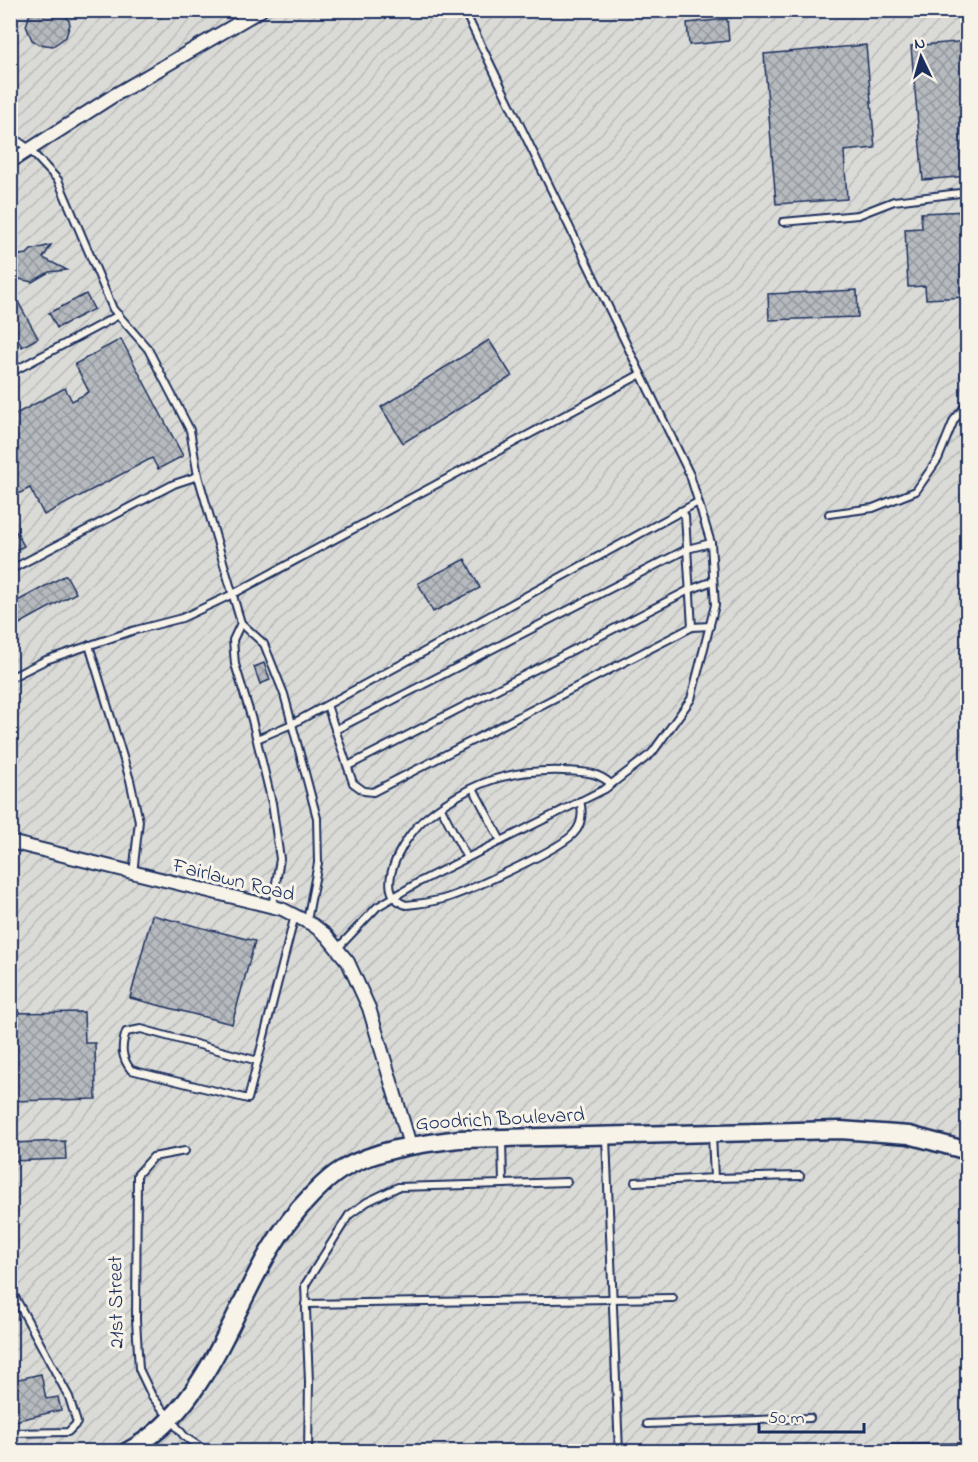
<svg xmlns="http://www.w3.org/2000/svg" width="978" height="1462" font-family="'Indie Flower',sans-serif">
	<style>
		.industrial { fill: url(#industrial-furrows) }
		.building { fill: url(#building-cross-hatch); stroke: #1b2f5e; stroke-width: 1.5 }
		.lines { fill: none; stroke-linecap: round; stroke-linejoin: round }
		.lane-casing { stroke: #1b2f5e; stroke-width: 10 }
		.street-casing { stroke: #1b2f5e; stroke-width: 16 }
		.secondary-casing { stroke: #1b2f5e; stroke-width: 21 }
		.lane { stroke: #f7f3e8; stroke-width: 6 }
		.street { stroke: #f7f3e8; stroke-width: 12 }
		.secondary { stroke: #f7f3e8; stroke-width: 16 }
		.labels { text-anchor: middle; stroke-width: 6; stroke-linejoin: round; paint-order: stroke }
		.street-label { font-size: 21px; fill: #1b2f5e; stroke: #f7f3e8 }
	</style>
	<defs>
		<pattern id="industrial-furrows" width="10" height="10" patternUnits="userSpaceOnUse" patternTransform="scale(1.5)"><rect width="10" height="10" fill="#dadad6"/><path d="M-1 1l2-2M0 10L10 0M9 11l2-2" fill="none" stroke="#babbba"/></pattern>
		<pattern id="building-cross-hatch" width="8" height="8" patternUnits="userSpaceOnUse" patternTransform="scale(1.5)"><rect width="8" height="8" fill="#b6babf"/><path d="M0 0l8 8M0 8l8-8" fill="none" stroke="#93989e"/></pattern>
	</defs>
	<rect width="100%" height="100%" fill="#eae7e0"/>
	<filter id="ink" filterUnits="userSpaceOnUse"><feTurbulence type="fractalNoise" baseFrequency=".0167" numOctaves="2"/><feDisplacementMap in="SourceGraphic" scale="12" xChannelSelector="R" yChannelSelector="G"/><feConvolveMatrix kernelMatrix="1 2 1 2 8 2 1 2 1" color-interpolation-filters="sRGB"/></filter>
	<g filter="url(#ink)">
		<!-- industrial -->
		<polygon class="industrial" points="10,11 967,11 967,1451 11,1451"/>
		<!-- building -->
		<g class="building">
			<polygon points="31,10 65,10 70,24 66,37 53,46 39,44 32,40 26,26"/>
			<polygon points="727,19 729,41 689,45 687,23"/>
			<polygon points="968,41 968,176 923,180 911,46"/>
			<polygon points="866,45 875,148 844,151 847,199 776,204 764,54"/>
			<polygon points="968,211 968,297 926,299 925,286 908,287 905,229 922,228 921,213"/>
			<polygon points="51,245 43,258 67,270 49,272 32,282 10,277 10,265 19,255 27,254 31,250"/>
			<polygon points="10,287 38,338 22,347 15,335 10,338"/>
			<polygon points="857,290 858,317 769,320 768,294"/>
			<polygon points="86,294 94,309 57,328 49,313"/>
			<polygon points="121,339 183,456 158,469 152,458 44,515 30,488 10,498 10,417 65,388 72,401 89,392 75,364"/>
			<polygon points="489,340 512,376 403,443 381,407"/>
			<polygon points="10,521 24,546 10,553"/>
			<polygon points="465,559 480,588 433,612 418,583"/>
			<polygon points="66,575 76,593 10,629 10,605"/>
			<polygon points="264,663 270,680 260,684 254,667"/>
			<polygon points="152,915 255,941 232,1024 130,998"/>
			<polygon points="84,1012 85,1043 95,1043 96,1099 10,1101 10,1013"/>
			<polygon points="65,1141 66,1159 10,1161 10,1143"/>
			<polygon points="41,1374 46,1399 58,1397 61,1410 10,1422 10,1381"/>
		</g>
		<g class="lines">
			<!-- lane casing -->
			<g class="lane-casing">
				<g id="lane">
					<polyline points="10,135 29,149 58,180 113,309 148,349 190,430 198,476 241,623"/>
					<polyline points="783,222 858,215 894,201 968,192"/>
					<polyline points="10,373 119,315"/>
					<polyline points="829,514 873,508 916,491 938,459 954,420 968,403"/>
					<polyline points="10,570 174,484 198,476"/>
					<polyline points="692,627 710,626"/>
					<polyline points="89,645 130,780 139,821 133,874"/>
					<polyline points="10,678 46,660 132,631 182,618 233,594 641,374"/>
					<polyline points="327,705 353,783 364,791 373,792 692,627 685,516 680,511"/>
					<polyline points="335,730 687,549 711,543"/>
					<polyline points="257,739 292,724 698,502"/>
					<polyline points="348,766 689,590 713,581"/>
					<polyline points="473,788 501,841"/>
					<path d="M580,801C583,811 582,824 575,832C564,848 464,893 443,899C431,902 418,904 406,905C368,892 408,831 427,817C439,807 455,797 470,789C499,774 531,770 564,771C581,772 597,771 611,784"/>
					<polyline points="441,808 467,858"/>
					<polyline points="272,907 280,859 272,803 252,720 235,664 233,640 241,623 264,644 284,694 317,818 318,863 307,921"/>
					<polyline points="338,948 377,907 419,882 605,789 652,753 691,699 715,605 711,543 690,475 464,10"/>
					<path d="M258,1061L141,1029L126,1032C121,1047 121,1057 131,1070L248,1099L295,915"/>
					<polyline points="606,1138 619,1452"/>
					<polyline points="185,1151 153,1157 137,1175 136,1320 139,1369 152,1396 185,1437 208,1452"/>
					<polyline points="714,1178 800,1176"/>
					<polyline points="635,1182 714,1178 712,1135"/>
					<polyline points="503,1184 567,1182"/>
					<polyline points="10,1288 69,1397 77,1423 68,1432 10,1433"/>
					<polyline points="305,1304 673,1298"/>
					<polyline points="647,1424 810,1418"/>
					<polyline points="308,1452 309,1382 305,1285 349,1215 367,1202 398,1187 503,1184 502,1139"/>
				</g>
			</g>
			<!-- street casing -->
			<g class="street-casing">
				<g id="street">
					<polyline points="10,162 113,96 261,10"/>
					<polyline points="10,842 282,909 313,925 326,935 348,962 369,1008 410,1145"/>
					<polyline points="875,1452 968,1450"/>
				</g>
			</g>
			<!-- secondary casing -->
			<g class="secondary-casing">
				<path id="secondary" d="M126,1452C225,1400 235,1272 310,1197C320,1187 329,1177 341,1170C376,1149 419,1144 459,1139L840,1130L909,1135L968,1151"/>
			</g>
			<!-- lane -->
			<use href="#lane" class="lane"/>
			<!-- street -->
			<use href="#street" class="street"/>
			<!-- secondary -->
			<use href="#secondary" class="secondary"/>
		</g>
	</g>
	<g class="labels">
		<!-- street labels -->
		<g class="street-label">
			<text transform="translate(234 879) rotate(14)" y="7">Fairlawn Road</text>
			<text transform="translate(500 1118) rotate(-3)" y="7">Goodrich Boulevard</text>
			<text transform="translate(115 1302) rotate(-91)" y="7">21st Street</text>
		</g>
	</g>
	<!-- margin -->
	<rect width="978" height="1462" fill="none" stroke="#f7f3e8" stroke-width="36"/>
	<rect x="18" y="18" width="942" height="1426" fill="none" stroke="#1b2f5e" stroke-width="2" filter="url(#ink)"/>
	<!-- north arrow -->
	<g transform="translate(921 57) rotate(355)" stroke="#f7f3e8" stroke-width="4.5" paint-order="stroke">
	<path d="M0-4.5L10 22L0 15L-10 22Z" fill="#1b2f5e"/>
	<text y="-9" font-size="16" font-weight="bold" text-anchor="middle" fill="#1b2f5e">N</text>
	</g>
	<!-- scale -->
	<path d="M759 1423v9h105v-9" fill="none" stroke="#1b2f5e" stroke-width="3"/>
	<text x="768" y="1423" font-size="18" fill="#1b2f5e" stroke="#f7f3e8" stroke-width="4.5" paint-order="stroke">50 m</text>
</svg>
